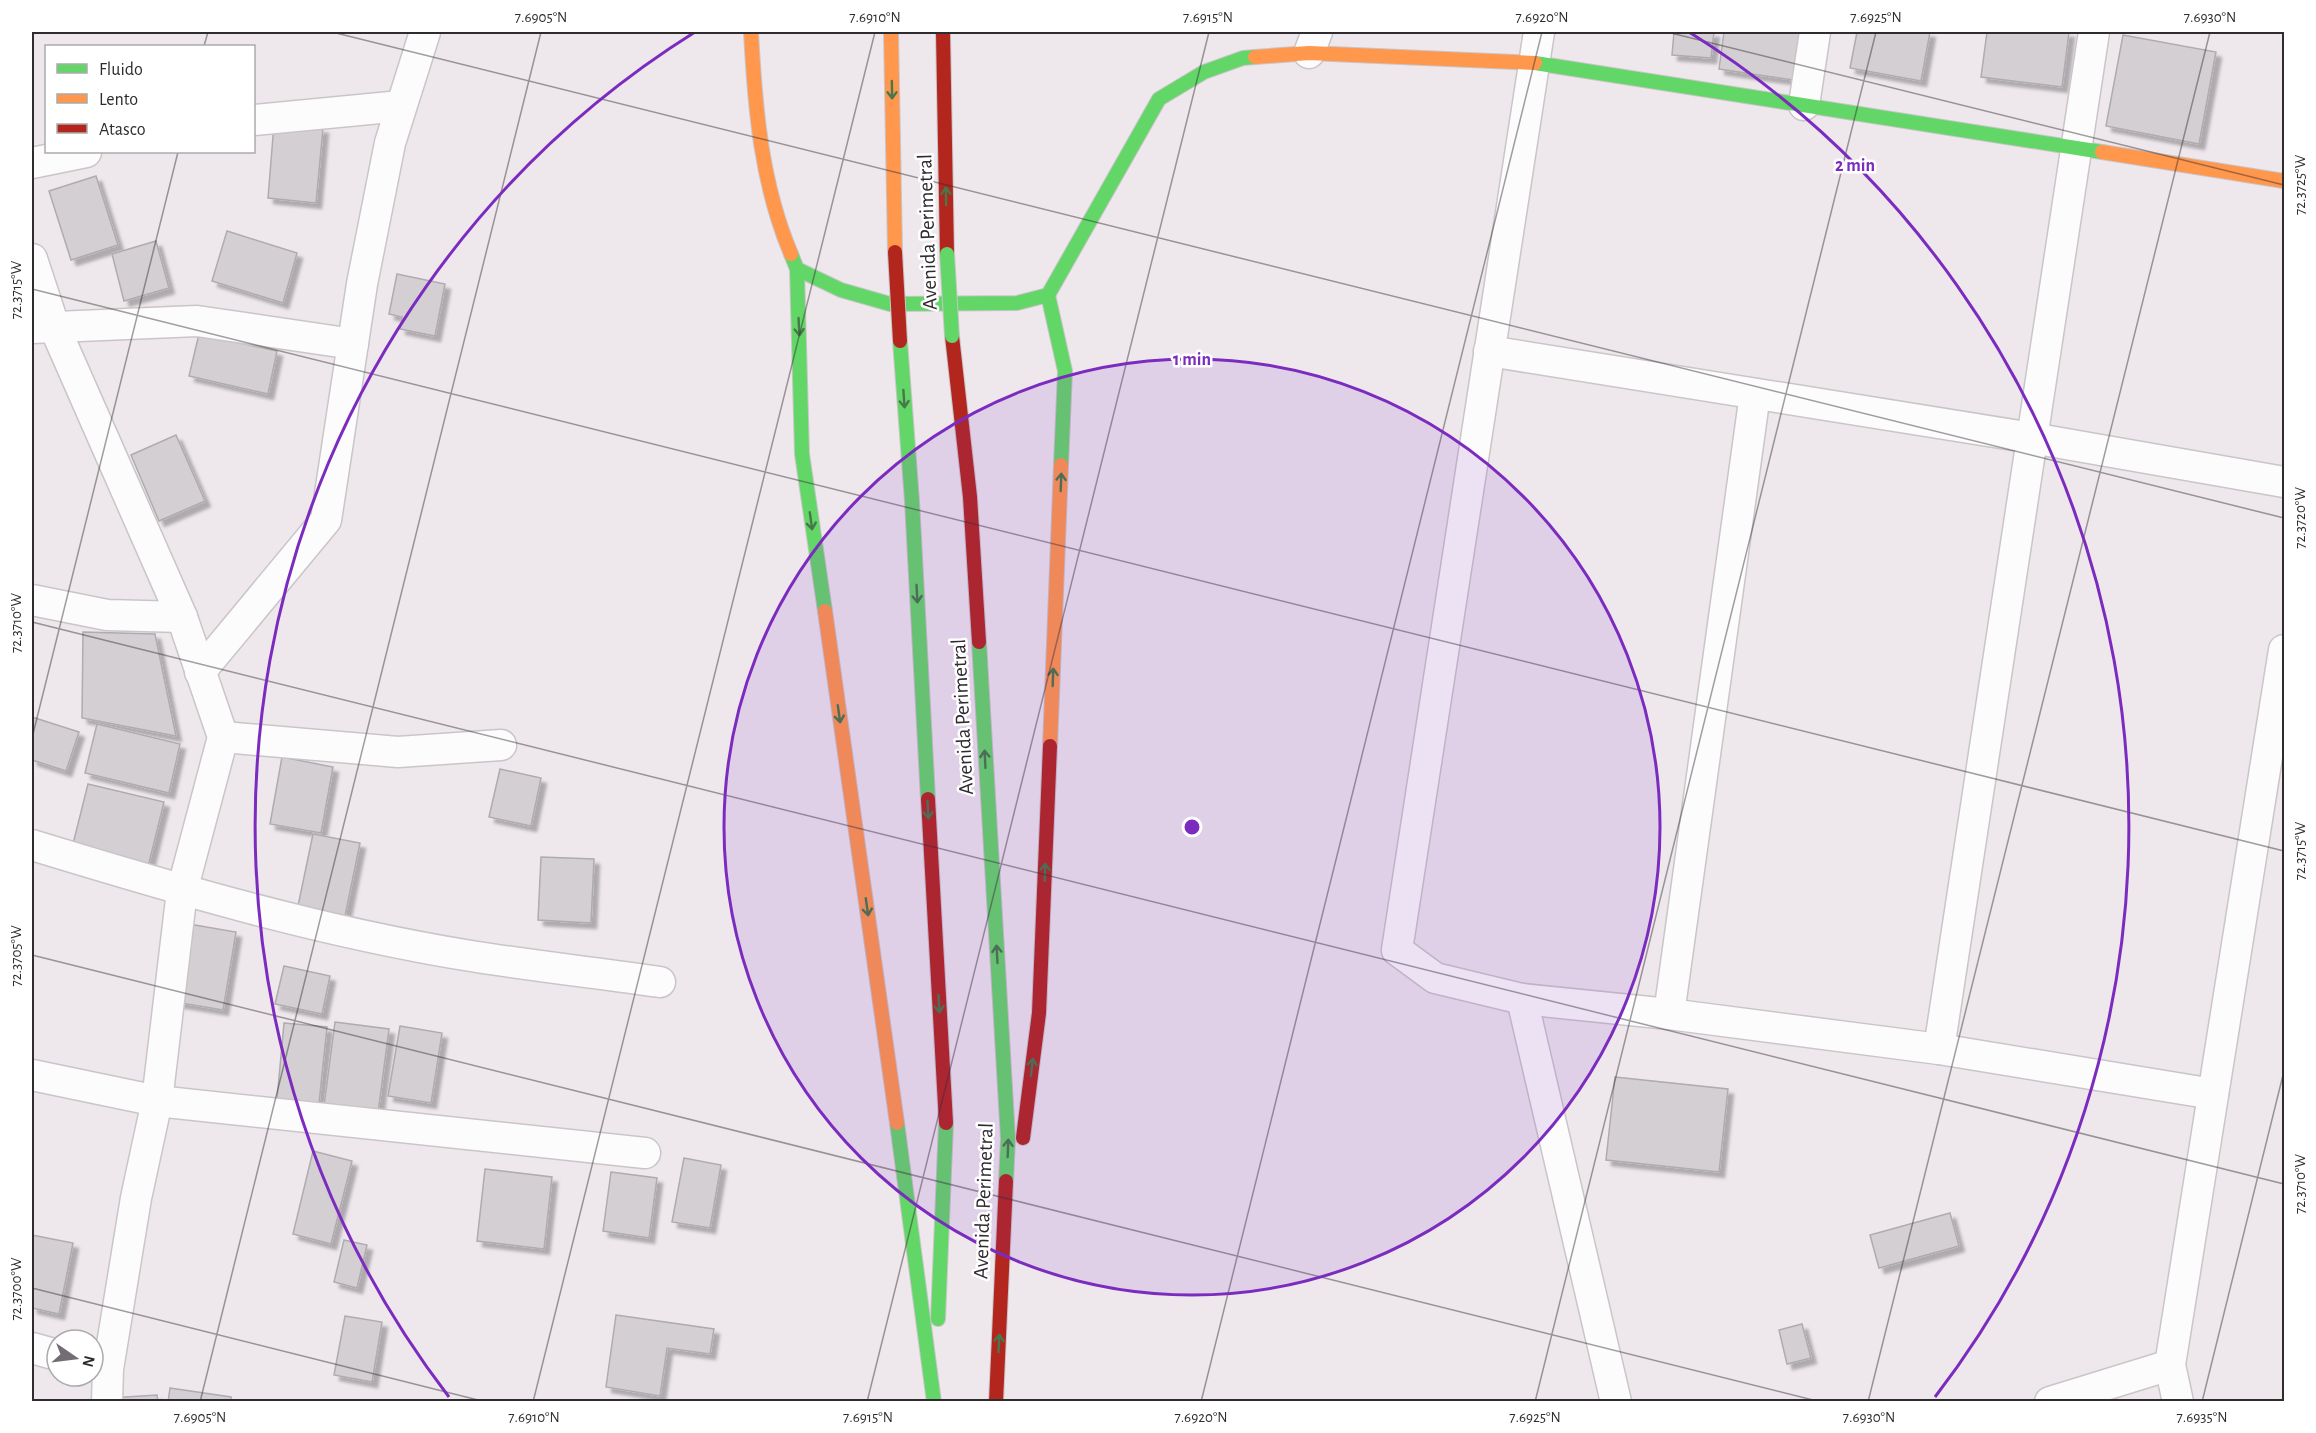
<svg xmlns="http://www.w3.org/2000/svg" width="2316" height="1433" font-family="'Alegreya Sans',sans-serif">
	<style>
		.building { fill: #d4cfd3; stroke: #afabaf; stroke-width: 1.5; filter: url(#shadow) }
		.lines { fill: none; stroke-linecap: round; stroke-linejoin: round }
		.street-casing { stroke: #cac5c9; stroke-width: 33 }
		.fast-casing { stroke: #cac5c9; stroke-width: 16 }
		.slow-casing { stroke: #cac5c9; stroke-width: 16 }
		.jam-casing { stroke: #cac5c9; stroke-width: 16 }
		.street { stroke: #fcfcfc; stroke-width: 30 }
		.fast { stroke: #63d668; stroke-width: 14 }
		.slow { stroke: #ff974d; stroke-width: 14 }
		.jam { stroke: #b3261e; stroke-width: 14 }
		.fast-bridge-casing { stroke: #c7c5c7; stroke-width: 16; stroke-linecap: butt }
		.jam-bridge-casing { stroke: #c7c5c7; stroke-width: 16; stroke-linecap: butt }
		.fast-bridge { stroke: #63d668; stroke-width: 14 }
		.jam-bridge { stroke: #b3261e; stroke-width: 14 }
		.oneway { stroke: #467849 }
		.ticks { fill: none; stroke: #2f2b2f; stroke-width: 1.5; stroke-opacity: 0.45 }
		.ring { fill: none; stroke: #7b2cbf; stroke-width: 3 }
		.labels { text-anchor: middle; stroke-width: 5; stroke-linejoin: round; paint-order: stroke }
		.street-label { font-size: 21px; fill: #2f2b2f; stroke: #fff }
		.centre { fill: #7b2cbf; stroke: #fff; stroke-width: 3 }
		.ring-label { font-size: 18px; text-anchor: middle; font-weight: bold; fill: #7b2cbf; stroke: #fff; stroke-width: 5; stroke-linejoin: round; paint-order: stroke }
		.neatline { fill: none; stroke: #2f2b2f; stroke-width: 2 }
		.ticks-label { font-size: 15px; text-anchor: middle; fill: #2f2b2f }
	</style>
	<defs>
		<filter id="shadow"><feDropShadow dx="5.5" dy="5.5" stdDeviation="1.5" flood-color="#0004"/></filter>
	</defs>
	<rect width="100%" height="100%" fill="#eee8ed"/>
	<!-- building -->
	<g class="building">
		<polygon points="1674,32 1714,32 1711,58 1672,55"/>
		<polygon points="1724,32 1800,32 1793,80 1719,69"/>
		<polygon points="1857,32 1930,32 1921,81 1850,68"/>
		<polygon points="1987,32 2069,32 2062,87 1981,77"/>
		<polygon points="2123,35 2216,52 2199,144 2106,126"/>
		<polygon points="274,124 323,128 316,203 268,198"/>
		<polygon points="96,176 118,245 71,260 49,191"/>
		<polygon points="227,231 297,253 283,303 212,281"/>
		<polygon points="156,241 169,288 124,301 112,254"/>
		<polygon points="397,274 445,284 435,336 400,329 402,317 389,314"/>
		<polygon points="199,334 277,351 268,394 189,376"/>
		<polygon points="176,435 205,501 159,521 131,455"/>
		<polygon points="83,632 155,634 176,736 82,718"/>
		<polygon points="32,717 79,732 66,771 32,760"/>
		<polygon points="97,724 180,744 169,793 85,773"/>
		<polygon points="282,757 333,767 321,833 270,824"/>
		<polygon points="500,769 541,778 531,826 489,817"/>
		<polygon points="88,784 164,802 147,871 71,852"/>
		<polygon points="313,834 360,843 345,916 298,906"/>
		<polygon points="541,857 594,859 591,923 538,920"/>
		<polygon points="189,924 236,932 223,1010 175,1002"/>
		<polygon points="284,966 330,976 322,1014 275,1004"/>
		<polygon points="335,1022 389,1029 378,1113 324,1106"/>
		<polygon points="284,1023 327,1027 319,1103 277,1099"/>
		<polygon points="400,1026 442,1033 431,1103 388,1096"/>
		<polygon points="1615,1077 1728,1089 1719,1172 1606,1160"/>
		<polygon points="313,1151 352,1161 331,1244 293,1234"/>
		<polygon points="684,1158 721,1165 710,1228 672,1222"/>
		<polygon points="485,1169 552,1177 544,1249 477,1241"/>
		<polygon points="611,1172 657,1178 649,1238 603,1231"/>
		<polygon points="1950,1213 1959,1246 1879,1268 1870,1235"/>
		<polygon points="32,1235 73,1243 59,1314 32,1308"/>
		<polygon points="344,1240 367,1245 357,1288 334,1282"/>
		<polygon points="616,1315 714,1329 710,1354 667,1348 660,1396 606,1387"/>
		<polygon points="345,1316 382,1322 372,1382 334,1375"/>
		<polygon points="1802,1324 1811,1358 1787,1364 1779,1330"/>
		<polygon points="170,1388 231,1397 231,1402 168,1402"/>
		<polygon points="157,1395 158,1402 110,1402 110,1398"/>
	</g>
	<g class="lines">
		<!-- street casing -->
		<g class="street-casing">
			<g id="street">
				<polyline points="1539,32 1397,950 1435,978 1522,999 1669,1014 1939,1049 2213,1094"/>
				<polyline points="1309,53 1317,32"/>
				<polyline points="1804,105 1815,32"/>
				<polyline points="254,120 401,106"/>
				<polyline points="32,163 86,152"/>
				<polyline points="32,259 54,326 182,617 223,737 182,891 157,1101 136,1198 108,1369 107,1402"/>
				<polyline points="32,328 197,321 353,344"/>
				<polyline points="1489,351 2032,438 2284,482"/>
				<polyline points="32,600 107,615 182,617"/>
				<polyline points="200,672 326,520 362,284 390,143 425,32"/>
				<polyline points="223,737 398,752 501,745"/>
				<path d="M32,845C176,889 322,932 471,956C534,966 597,973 660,982"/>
				<polyline points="1522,999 1616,1402"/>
				<polyline points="1669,1014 1755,394"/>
				<polyline points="1939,1049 2094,32"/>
				<polyline points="32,1075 157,1101 645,1153"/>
				<polyline points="32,1348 57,1355"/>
				<polyline points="2050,1402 2170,1365"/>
				<polyline points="2178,1402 2170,1365 2284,650"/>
			</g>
		</g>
		<!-- fast casing -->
		<g class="fast-casing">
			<g id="fast">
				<polyline points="1535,63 2102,152"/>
				<polyline points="791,254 797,269 841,290 890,304 1017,303 1048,295 1159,99 1204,72 1243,58 1255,57"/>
				<polyline points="797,269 802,454 825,611"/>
				<polyline points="1048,295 1065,371 1061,465"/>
				<polyline points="900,341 912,501 928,799"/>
				<polyline points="979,642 1008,1139 1006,1181"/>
				<polyline points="897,1123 934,1402"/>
				<polyline points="938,1319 946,1123"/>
			</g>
		</g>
		<!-- slow casing -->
		<g class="slow-casing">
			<g id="slow">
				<path d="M751,32C755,108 761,183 791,254"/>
				<polyline points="891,32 895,252"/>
				<polyline points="1255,57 1309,53 1535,63"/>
				<polyline points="2102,152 2284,181"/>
				<polyline points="825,611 897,1123"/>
				<polyline points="1050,746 1061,465"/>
			</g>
		</g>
		<!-- jam casing -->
		<g class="jam-casing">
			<g id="jam">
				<polyline points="943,32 947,254"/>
				<polyline points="952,336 970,497 979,642"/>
				<polyline points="928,799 946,1123"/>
				<polyline points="1023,1138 1039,1013 1050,746"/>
				<polyline points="996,1402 1006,1181"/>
			</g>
		</g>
		<!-- street -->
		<use href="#street" class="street"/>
		<!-- fast -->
		<use href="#fast" class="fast"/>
		<!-- slow -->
		<use href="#slow" class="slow"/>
		<!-- jam -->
		<use href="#jam" class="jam"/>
		<!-- fast-bridge casing -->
		<g class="fast-bridge-casing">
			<polyline id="fast-bridge" points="947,254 952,336"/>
		</g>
		<!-- jam-bridge casing -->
		<g class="jam-bridge-casing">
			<polyline id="jam-bridge" points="895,252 900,341"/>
		</g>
		<!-- fast-bridge -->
		<use href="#fast-bridge" class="fast-bridge"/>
		<!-- jam-bridge -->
		<use href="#jam-bridge" class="jam-bridge"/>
	</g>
	<!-- one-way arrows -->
	<defs><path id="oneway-shaft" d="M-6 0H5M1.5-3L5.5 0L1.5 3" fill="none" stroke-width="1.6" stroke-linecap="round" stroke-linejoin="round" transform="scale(1.5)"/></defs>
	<g class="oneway">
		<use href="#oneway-shaft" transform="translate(892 90) rotate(89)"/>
		<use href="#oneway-shaft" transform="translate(946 196) rotate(-91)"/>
		<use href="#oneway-shaft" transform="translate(799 327) rotate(87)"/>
		<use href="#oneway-shaft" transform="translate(904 399) rotate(86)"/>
		<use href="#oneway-shaft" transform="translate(1061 482) rotate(-88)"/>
		<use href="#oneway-shaft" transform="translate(811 521) rotate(82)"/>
		<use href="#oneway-shaft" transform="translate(917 594) rotate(87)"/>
		<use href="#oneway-shaft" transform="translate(1053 677) rotate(-88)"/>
		<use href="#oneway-shaft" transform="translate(839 714) rotate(82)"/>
		<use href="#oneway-shaft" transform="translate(985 759) rotate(-93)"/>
		<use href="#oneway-shaft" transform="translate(928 810) rotate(87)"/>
		<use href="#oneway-shaft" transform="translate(1045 872) rotate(-88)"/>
		<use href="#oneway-shaft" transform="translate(867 907) rotate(82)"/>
		<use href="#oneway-shaft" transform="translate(997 954) rotate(-93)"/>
		<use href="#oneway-shaft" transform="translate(939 1004) rotate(87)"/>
		<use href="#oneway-shaft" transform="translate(1032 1067) rotate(-83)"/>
		<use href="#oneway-shaft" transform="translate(1008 1148) rotate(-88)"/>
		<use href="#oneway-shaft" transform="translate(999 1343) rotate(-87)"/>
	</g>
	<!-- ticks -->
	<path class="ticks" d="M332,32L2284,518M1667,32L2284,185M204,46L208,32M32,289L2284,851M32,622L2284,1184M32,738L178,152M32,955L1821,1402M32,1288L486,1402M200,1402L541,32M533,1402L875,32M867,1402L1209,32M1201,1402L1542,32M1535,1402L1876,32M1868,1402L2210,32M2202,1402L2284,1071"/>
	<!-- distance rings -->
	<circle cx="1192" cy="827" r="468" fill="#7b2cbf" fill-opacity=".12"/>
	<g class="ring">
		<circle cx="1192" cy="827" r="468"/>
		<path d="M449 1397A937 937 0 0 1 695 32M1689 32A937 937 0 0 1 1935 1397"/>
	</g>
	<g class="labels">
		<!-- street labels -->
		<g class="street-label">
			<text transform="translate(927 232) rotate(-92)" y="7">Avenida Perimetral</text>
			<text transform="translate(962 717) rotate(-93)" y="7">Avenida Perimetral</text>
			<text transform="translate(983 1201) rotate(-88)" y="7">Avenida Perimetral</text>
		</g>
	</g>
	<circle cx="1192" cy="827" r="9" class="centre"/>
	<g class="ring-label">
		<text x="1855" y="171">2 min</text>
		<text x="1192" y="365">1 min</text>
	</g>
	<!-- border -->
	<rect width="2316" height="1433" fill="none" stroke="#ffffff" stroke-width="66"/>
	<!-- legend -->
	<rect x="45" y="45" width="210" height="108" fill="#ffffff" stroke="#acaaac" stroke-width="1.5"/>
	<rect x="57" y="64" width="30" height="9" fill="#63d668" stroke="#acaaac" stroke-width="1.5"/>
	<text x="99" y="75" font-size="18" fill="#2f2b2f">Fluido</text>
	<rect x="57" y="94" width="30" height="9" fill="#ff974d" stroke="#acaaac" stroke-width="1.5"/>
	<text x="99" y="105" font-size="18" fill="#2f2b2f">Lento</text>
	<rect x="57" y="124" width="30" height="9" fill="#b3261e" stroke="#acaaac" stroke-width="1.5"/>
	<text x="99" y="135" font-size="18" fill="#2f2b2f">Atasco</text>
	<!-- north arrow -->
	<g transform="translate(75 1358) rotate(104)"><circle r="28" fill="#ffffff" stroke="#acaaac" stroke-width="1.5"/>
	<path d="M0-4.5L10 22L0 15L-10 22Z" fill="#726d72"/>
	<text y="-9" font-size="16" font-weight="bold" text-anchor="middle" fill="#2f2b2f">N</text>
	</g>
	<rect x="33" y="33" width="2250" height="1367" class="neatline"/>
	<g class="ticks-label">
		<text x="541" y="22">7.6905°N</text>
		<text x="875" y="22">7.6910°N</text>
		<text x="1208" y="22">7.6915°N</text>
		<text x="1542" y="22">7.6920°N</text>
		<text x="1876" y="22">7.6925°N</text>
		<text x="2210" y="22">7.6930°N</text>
		<text transform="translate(2300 185) rotate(-90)" y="5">72.3725°W</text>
		<text transform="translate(16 290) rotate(-90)" y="5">72.3715°W</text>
		<text transform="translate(2300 518) rotate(-90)" y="5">72.3720°W</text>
		<text transform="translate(16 623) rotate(-90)" y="5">72.3710°W</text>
		<text transform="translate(2300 851) rotate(-90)" y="5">72.3715°W</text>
		<text transform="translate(16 956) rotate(-90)" y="5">72.3705°W</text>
		<text transform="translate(2300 1184) rotate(-90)" y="5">72.3710°W</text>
		<text transform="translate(16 1289) rotate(-90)" y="5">72.3700°W</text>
		<text x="200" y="1422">7.6905°N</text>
		<text x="534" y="1422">7.6910°N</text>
		<text x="868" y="1422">7.6915°N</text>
		<text x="1201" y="1422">7.6920°N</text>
		<text x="1535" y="1422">7.6925°N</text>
		<text x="1869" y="1422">7.6930°N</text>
		<text x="2202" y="1422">7.6935°N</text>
	</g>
</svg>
